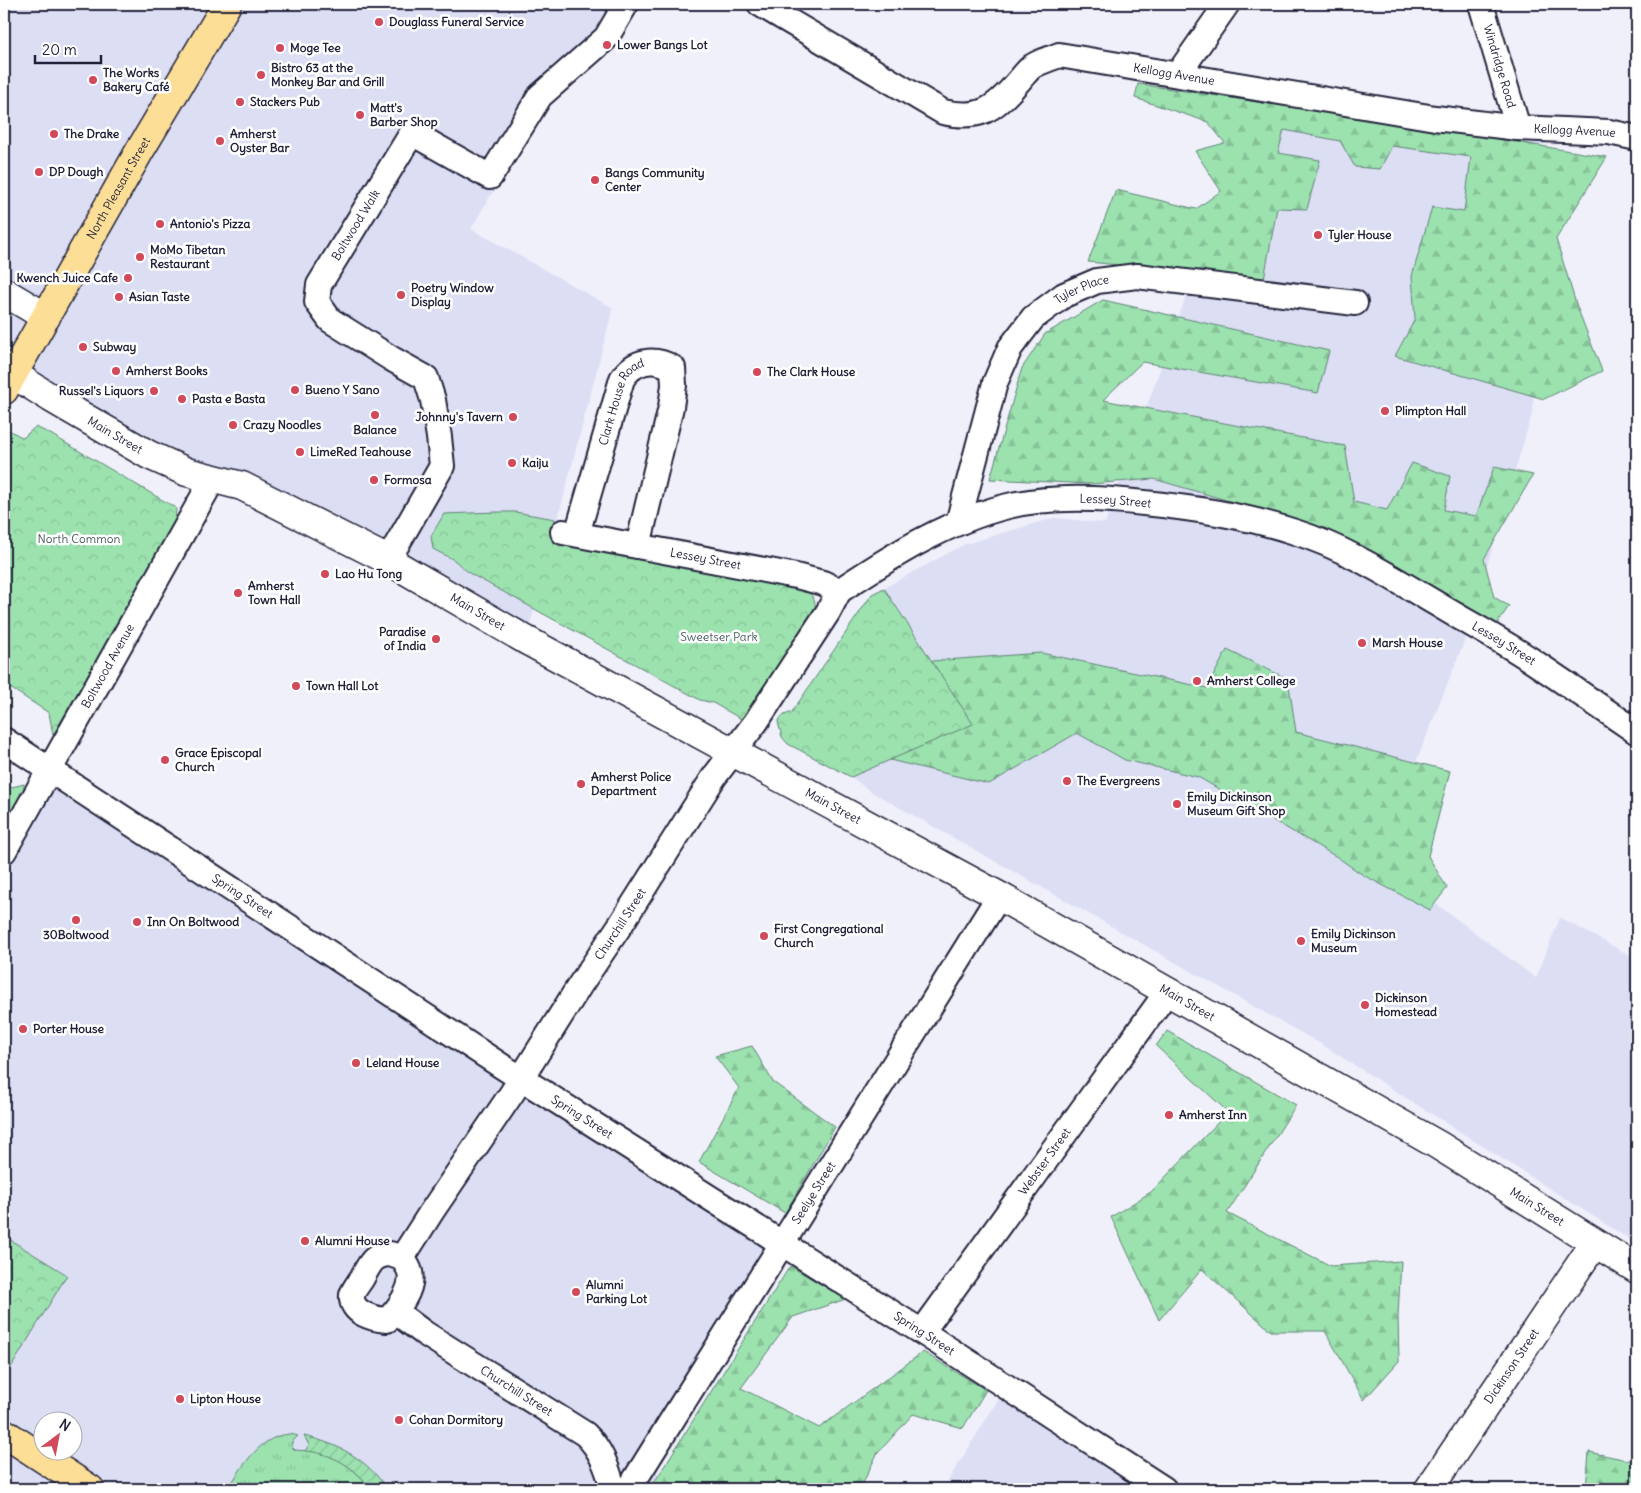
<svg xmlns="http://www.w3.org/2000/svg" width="1641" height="1493" font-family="Delius,sans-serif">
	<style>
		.built { fill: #dcdef4; fill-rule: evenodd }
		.grass { fill: url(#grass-tufts); stroke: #5f8275 }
		.forest { fill: url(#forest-firs); stroke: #5f8275 }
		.park { fill: url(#park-crowns); stroke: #5f8275 }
		.garden { fill: url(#garden-furrows); stroke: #5f8275 }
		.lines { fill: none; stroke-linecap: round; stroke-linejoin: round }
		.minor-casing { stroke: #22223b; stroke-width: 28 }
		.secondary-casing { stroke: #22223b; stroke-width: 31 }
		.primary-casing { stroke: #22223b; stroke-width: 31 }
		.trunk-casing { stroke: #22223b; stroke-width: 31 }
		.minor { stroke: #fff; stroke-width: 24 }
		.secondary { stroke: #fff; stroke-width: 28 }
		.primary { stroke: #fdde96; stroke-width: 28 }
		.trunk { stroke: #fdde96; stroke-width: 28 }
		.poi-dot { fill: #d1495b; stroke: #fff; stroke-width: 2 }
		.labels { text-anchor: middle; stroke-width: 5; stroke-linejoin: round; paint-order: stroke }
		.poi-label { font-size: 12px; font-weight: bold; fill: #22223b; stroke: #fff; text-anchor: start }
		.street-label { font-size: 12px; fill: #22223b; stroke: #fff }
		.park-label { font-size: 12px; fill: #475c5e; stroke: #fff }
	</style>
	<defs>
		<pattern id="grass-tufts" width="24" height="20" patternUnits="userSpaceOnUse" patternTransform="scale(1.25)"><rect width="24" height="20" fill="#9ce2af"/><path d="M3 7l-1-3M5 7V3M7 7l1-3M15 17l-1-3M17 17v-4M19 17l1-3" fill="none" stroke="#86c297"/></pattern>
		<pattern id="forest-firs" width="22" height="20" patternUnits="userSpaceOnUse" patternTransform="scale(1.25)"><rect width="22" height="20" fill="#9ce2af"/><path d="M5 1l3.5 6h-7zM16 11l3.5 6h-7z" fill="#86c297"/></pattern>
		<pattern id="park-crowns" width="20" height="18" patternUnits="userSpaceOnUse" patternTransform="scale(1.25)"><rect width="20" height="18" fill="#9ce2af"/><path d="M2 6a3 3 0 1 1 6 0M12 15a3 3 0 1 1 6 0" fill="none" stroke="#86c297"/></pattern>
		<pattern id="garden-furrows" width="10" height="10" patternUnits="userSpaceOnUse" patternTransform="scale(1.25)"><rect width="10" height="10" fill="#9ce2af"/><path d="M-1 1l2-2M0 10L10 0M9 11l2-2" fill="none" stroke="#86c297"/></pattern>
	</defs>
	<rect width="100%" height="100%" fill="#eff0fa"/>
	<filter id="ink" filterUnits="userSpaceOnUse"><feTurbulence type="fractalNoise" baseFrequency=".02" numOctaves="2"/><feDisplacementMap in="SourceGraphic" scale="10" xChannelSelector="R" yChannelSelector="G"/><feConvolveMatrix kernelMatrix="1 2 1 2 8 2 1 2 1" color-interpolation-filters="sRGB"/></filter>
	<g filter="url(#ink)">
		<!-- built -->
		<g class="built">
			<polygon points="4,4 626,4 545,102 471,229 613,308 526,640 13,374 4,390"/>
			<polygon points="1258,95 1542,139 1533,410 1466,637 1377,860 1536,978 1560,918 1637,959 1637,1244 1321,1044 870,791 851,777 973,724 884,588 965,544 1054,518 1105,523"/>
			<path d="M50,770L782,1243L651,1454L662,1489H4V851ZM42,1420H72V1450H42Z"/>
			<polygon points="1006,1387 1164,1489 943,1489"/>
		</g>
		<!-- grass -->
		<path class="grass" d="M290,1434L298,1436L292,1442V1447L295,1450C301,1451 307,1450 314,1451C337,1455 357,1470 371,1489H228C242,1467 259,1436 290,1434Z"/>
		<!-- forest -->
		<g class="forest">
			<polygon points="1138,84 1425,127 1607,157 1556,239 1577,307 1602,371 1544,399 1395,356 1415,319 1412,276 1432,207 1464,212 1471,157 1392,146 1380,169 1355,167 1340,141 1284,130 1278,153 1320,160 1307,209 1277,208 1264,279 1088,262 1116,190 1196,209 1221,191 1195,151 1225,143 1208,122 1135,98"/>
			<polygon points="1103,300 1329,351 1318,393 1142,362 1103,400 1345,446 1354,502 1387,510 1412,463 1450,476 1444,510 1476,516 1494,467 1533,475 1484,559 1494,597 1509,606 1495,627 1315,531 1243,505 1154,479 1090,484 990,479 1022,368 1045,334"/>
			<polygon points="1227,650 1288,679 1296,732 1450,771 1428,856 1447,888 1430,910 1363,875 1337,857 1198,777 1125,760 1077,733 989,784 869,755 932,661 1041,653 1207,688"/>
			<polygon points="1167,1031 1296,1105 1227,1213 1331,1266 1401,1261 1398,1316 1399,1361 1364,1400 1325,1331 1271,1331 1202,1269 1159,1320 1111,1217 1151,1192 1228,1112 1156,1046"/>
			<polygon points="752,1046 773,1082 835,1127 785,1213 699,1162 739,1088 715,1056"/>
			<polygon points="790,1266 846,1299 793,1317 741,1388 819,1428 923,1352 986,1390 963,1428 913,1414 877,1454 860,1489 650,1489"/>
			<polygon points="1589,1452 1637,1462 1637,1489 1586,1489"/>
		</g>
		<!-- park -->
		<g class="park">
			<polygon points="35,427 47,432 176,508 175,525 53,735 49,713 4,684 4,439 9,430 23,438"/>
			<path d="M497,512H515L555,519L552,541L801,588C812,593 817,600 815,613L743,720L713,703L700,700L469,573L454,560L433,549L431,536L444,514Z"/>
			<polygon points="884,588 973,724 851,777 788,744 782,737 778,722 782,716 792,712 872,594"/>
			<path d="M24,784C25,795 12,811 4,819V789Z"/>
			<polygon points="4,1236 67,1275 4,1379"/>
		</g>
		<!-- garden -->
		<path class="garden" d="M304,1436C339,1444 367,1459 387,1489H371C355,1467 332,1453 305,1451L309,1445Z"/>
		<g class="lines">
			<!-- minor casing -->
			<g class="minor-casing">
				<g id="minor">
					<path id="s1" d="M760,4L943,112C979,120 994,110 1017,83C1022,78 1027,70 1033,66C1041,61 1050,59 1059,55L1435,118L1518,128L1609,132L1637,138"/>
					<path id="s2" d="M1481,4L1518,128"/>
					<polyline points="1178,74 1227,4"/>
					<path id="s3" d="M958,523L995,383L1010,348L1033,318L1064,295L1097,281L1137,276L1355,303"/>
					<path id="s4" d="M563,532L796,576L823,583L839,591C890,557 947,521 1008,506C1049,496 1102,498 1144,503C1195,508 1247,516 1295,532C1346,548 1391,577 1437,604C1468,623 1501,640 1531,660C1567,684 1602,708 1637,732"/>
					<path id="s5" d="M577,534L622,379C634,360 654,357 673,368L674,385L671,407L638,546"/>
					<path id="s6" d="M388,560L442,466L439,437L433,400L426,378L392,359L330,320L317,302L319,285L412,133L490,177L540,96L606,38L626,4"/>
					<path id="s7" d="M4,740L503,1067L922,1332L1164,1489"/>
					<path id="s8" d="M4,851L213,479"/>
					<path d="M390,1254L402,1258C405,1262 409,1268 410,1272C414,1288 398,1310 387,1320C373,1319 350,1313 352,1295C353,1290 359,1283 362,1278C370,1264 372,1255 390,1254Z"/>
					<path id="s9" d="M402,1258L432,1211L512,1093L580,985L621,924L714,777L756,722L828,612L839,591"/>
					<path id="s10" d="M396,1312L424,1333L585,1434C601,1449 608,1469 613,1489"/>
					<path id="s11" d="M922,1332L1167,992"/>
					<path id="s12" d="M629,1489L999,896"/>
				</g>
			</g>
			<!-- secondary casing -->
			<g class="secondary-casing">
				<g id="secondary">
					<polyline points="4,292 46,317"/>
					<path id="s13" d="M13,374L51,398L149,455L187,472L242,486L388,560L526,640L999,896L1438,1145L1637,1269"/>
					<path id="s14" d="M1429,1489L1594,1244"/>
				</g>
			</g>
			<!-- primary casing -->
			<g class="primary-casing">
				<g id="primary">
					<path id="s15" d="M4,390L139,152L227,4"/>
				</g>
			</g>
			<!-- trunk casing -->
			<g class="trunk-casing">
				<polyline id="trunk" points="4,1433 90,1489"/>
			</g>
			<!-- minor -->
			<use href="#minor" class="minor"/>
			<!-- secondary -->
			<use href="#secondary" class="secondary"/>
			<!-- primary -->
			<use href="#primary" class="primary"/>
			<!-- trunk -->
			<use href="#trunk" class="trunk"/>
		</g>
	</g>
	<!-- markers -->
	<g class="poi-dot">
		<circle cx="379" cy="22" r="5"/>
		<circle cx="607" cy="45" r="5"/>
		<circle cx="280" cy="48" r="5"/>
		<circle cx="261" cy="75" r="5"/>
		<circle cx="93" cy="80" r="5"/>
		<circle cx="240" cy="102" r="5"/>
		<circle cx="360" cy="115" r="5"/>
		<circle cx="54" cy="134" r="5"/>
		<circle cx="220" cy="141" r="5"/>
		<circle cx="39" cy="172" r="5"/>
		<circle cx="595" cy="180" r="5"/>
		<circle cx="160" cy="224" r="5"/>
		<circle cx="1318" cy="235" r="5"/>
		<circle cx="140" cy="257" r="5"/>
		<circle cx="128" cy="278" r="5"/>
		<circle cx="401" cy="295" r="5"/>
		<circle cx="119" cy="297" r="5"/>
		<circle cx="83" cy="347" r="5"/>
		<circle cx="116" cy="371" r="5"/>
		<circle cx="757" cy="372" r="5"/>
		<circle cx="295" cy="390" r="5"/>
		<circle cx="154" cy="391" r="5"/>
		<circle cx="182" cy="399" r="5"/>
		<circle cx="1385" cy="411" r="5"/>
		<circle cx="375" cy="415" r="5"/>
		<circle cx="513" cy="417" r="5"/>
		<circle cx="233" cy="425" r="5"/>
		<circle cx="300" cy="452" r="5"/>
		<circle cx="512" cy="463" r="5"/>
		<circle cx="374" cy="480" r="5"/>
		<circle cx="325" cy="574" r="5"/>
		<circle cx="238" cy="593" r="5"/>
		<circle cx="436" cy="639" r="5"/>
		<circle cx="1362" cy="643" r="5"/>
		<circle cx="1197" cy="681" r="5"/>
		<circle cx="296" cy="686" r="5"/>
		<circle cx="165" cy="760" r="5"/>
		<circle cx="1067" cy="781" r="5"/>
		<circle cx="581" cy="784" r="5"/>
		<circle cx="1177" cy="804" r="5"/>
		<circle cx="76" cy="920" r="5"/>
		<circle cx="137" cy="922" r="5"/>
		<circle cx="764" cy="936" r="5"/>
		<circle cx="1301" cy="941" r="5"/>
		<circle cx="1365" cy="1005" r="5"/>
		<circle cx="23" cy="1029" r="5"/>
		<circle cx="356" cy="1063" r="5"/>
		<circle cx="1169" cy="1115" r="5"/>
		<circle cx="305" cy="1241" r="5"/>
		<circle cx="576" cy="1292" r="5"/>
		<circle cx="180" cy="1399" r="5"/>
		<circle cx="399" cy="1420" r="5"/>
	</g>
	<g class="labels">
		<!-- poi labels -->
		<g class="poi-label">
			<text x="389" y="26">Douglass Funeral Service</text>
			<text x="617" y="49">Lower Bangs Lot</text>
			<text x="290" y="52">Moge Tee</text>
			<text x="271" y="72">Bistro 63 at the<tspan x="271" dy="14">Monkey Bar and Grill</tspan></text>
			<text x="103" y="77">The Works<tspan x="103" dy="14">Bakery Café</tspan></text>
			<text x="250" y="106">Stackers Pub</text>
			<text x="370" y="112">Matt's<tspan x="370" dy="14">Barber Shop</tspan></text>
			<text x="64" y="138">The Drake</text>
			<text x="230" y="138">Amherst<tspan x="230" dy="14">Oyster Bar</tspan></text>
			<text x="49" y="176">DP Dough</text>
			<text x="605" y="177">Bangs Community<tspan x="605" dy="14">Center</tspan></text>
			<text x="170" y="228">Antonio's Pizza</text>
			<text x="1328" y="239">Tyler House</text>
			<text x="150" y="254">MoMo Tibetan<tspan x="150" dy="14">Restaurant</tspan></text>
			<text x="118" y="282" text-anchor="end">Kwench Juice Cafe</text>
			<text x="411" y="292">Poetry Window<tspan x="411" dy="14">Display</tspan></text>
			<text x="129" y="301">Asian Taste</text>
			<text x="93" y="351">Subway</text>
			<text x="126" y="375">Amherst Books</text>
			<text x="767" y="376">The Clark House</text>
			<text x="305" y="394">Bueno Y Sano</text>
			<text x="144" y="395" text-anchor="end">Russel's Liquors</text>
			<text x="192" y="403">Pasta e Basta</text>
			<text x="1395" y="415">Plimpton Hall</text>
			<text x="503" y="421" text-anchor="end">Johnny's Tavern</text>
			<text x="243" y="429">Crazy Noodles</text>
			<text x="375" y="434" text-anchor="middle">Balance</text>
			<text x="310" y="456">LimeRed Teahouse</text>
			<text x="522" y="467">Kaiju</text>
			<text x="384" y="484">Formosa</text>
			<text x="335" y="578">Lao Hu Tong</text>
			<text x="248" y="590">Amherst<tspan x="248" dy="14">Town Hall</tspan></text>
			<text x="426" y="636" text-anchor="end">Paradise<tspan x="426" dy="14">of India</tspan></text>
			<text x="1372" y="647">Marsh House</text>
			<text x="1207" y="685">Amherst College</text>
			<text x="306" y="690">Town Hall Lot</text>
			<text x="175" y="757">Grace Episcopal<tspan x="175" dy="14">Church</tspan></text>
			<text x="591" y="781">Amherst Police<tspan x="591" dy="14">Department</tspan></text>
			<text x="1077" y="785">The Evergreens</text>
			<text x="1187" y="801">Emily Dickinson<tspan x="1187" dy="14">Museum Gift Shop</tspan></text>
			<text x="147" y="926">Inn On Boltwood</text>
			<text x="774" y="933">First Congregational<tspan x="774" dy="14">Church</tspan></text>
			<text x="1311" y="938">Emily Dickinson<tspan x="1311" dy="14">Museum</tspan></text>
			<text x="76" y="939" text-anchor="middle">30Boltwood</text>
			<text x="1375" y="1002">Dickinson<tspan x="1375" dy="14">Homestead</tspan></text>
			<text x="33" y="1033">Porter House</text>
			<text x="366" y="1067">Leland House</text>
			<text x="1179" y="1119">Amherst Inn</text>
			<text x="315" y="1245">Alumni House</text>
			<text x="586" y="1289">Alumni<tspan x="586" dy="14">Parking Lot</tspan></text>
			<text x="190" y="1403">Lipton House</text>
			<text x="409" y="1424">Cohan Dormitory</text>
		</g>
		<!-- street labels -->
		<g class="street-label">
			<text dy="4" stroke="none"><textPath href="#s2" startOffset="65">Windridge Road</textPath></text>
			<text dy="4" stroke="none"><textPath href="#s1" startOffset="466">Kellogg Avenue</textPath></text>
			<text dy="4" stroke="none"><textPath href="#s1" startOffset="871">Kellogg Avenue</textPath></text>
			<text dy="4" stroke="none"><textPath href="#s15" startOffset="232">North Pleasant Street</textPath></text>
			<text dy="4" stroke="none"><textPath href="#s6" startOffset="420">Boltwood Walk</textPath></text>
			<text dy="4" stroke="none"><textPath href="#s3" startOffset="278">Tyler Place</textPath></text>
			<text dy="4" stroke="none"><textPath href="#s5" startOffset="141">Clark House Road</textPath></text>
			<text dy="4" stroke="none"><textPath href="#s13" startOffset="119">Main Street</textPath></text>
			<text dy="4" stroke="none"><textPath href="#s4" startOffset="581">Lessey Street</textPath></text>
			<text dy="4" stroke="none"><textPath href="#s4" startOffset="145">Lessey Street</textPath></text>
			<text dy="4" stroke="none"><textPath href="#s13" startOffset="524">Main Street</textPath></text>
			<text dy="4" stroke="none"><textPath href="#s4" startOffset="1001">Lessey Street</textPath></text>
			<text dy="4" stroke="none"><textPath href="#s8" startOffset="212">Boltwood Avenue</textPath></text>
			<text dy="4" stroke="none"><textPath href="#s13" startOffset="929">Main Street</textPath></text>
			<text dy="4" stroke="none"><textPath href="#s7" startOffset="285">Spring Street</textPath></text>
			<text dy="4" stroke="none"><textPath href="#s9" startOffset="399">Churchill Street</textPath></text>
			<text dy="4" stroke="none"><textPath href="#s13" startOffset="1334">Main Street</textPath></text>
			<text dy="4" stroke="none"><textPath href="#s7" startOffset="690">Spring Street</textPath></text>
			<text dy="4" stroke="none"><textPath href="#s11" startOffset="210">Webster Street</textPath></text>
			<text dy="4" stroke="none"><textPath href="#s12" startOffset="349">Seelye Street</textPath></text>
			<text dy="4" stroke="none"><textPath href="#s13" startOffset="1739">Main Street</textPath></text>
			<text dy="4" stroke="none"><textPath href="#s7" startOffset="1095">Spring Street</textPath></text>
			<text dy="4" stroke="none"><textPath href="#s14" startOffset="148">Dickinson Street</textPath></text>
			<text dy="4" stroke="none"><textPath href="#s10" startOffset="144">Churchill Street</textPath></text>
		</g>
		<!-- park labels -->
		<g class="park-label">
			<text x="79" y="543">North Common</text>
			<text x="719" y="641">Sweetser Park</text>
		</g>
	</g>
	<!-- margin -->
	<rect width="1641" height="1493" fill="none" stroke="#fff" stroke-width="20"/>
	<rect x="10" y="10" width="1621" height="1473" fill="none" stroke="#22223b" stroke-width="2" filter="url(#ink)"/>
	<!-- north arrow -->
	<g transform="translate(58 1436) rotate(32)"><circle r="24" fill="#ffffff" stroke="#a7a7b1"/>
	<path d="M0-4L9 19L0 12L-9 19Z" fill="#d1495b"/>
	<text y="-8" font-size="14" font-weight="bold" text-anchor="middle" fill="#22223b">N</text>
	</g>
	<!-- scale -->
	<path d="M35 55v8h66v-8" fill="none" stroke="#22223b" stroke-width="2.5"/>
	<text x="42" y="55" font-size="15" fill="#22223b" stroke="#ffffff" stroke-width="4" paint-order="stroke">20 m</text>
</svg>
